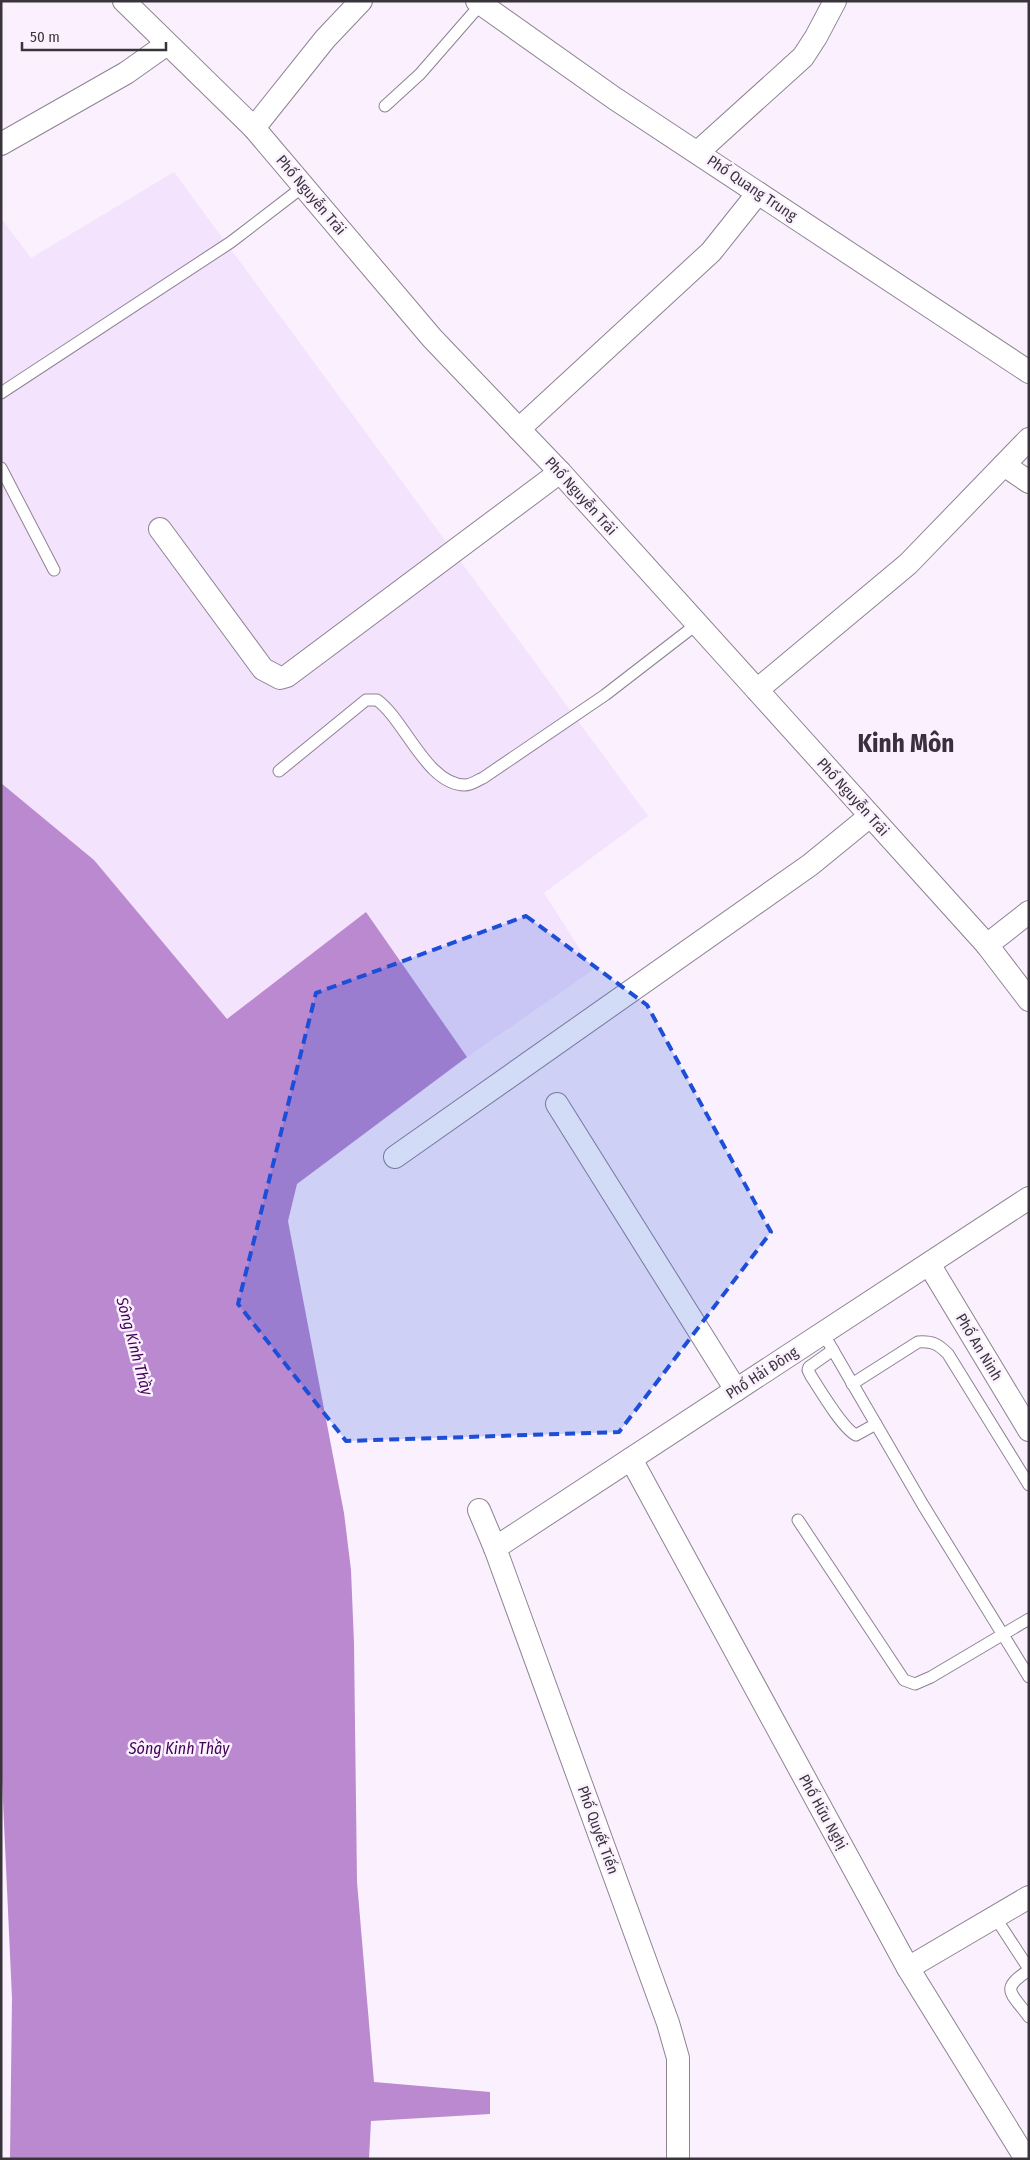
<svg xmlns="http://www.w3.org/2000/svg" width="1030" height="2160" font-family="'Fira Sans Condensed',sans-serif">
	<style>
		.built { fill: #f4e3fc }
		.water { fill: #bb89cf }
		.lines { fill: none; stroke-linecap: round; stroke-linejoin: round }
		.service-casing { stroke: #8e8293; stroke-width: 13 }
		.minor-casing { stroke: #8e8293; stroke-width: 24 }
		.service { stroke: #fff; stroke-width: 11 }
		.minor { stroke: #fff; stroke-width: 22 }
		.marked { fill: #1d4ed8; fill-opacity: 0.2; stroke: #1d4ed8; stroke-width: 4; stroke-dasharray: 10 6; stroke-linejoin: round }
		.labels { text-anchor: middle; stroke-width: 5; stroke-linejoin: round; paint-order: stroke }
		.street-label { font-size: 15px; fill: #39343b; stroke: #faf0fe }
		.water-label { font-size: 16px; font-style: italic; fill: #430058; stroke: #faf0fe }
		.town-label { font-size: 25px; font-weight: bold; fill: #392f3d; stroke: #faf0fe }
	</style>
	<rect width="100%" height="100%" fill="#faf0fe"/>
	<!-- built -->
	<polygon class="built" points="174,172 648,816 544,893 593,970 467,1057 366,912 227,1020 94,860 1,783 1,218 31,258"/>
	<!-- water -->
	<polygon class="water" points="1,783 94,860 227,1019 366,912 467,1057 297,1184 288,1221 344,1513 351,1570 354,1644 357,1882 374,2082 490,2092 490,2114 371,2121 369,2159 10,2159 12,1998 1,1758"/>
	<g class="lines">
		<!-- service casing -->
		<g class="service-casing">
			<g id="service">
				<polyline points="385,106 420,74 481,4"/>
				<polyline points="1,393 231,242 304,186"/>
				<polyline points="1,468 54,570"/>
				<path d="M279,771L366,700H377C405,720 427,785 465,785C471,785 478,780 483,778L605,695L697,624"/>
				<polyline points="823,1333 923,1505 1029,1677"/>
				<path d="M833,1350L809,1367L808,1370L811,1376C820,1390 843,1429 856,1435L876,1424"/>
				<path d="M852,1384L918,1342C933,1341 938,1344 948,1354L1029,1485"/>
				<polyline points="798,1520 904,1680 915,1684 931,1677 1029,1619"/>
				<polyline points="995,1917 1029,1969"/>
				<path d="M1029,1970C999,1990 1011,1992 1029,2017"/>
			</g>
		</g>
		<!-- minor casing -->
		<g class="minor-casing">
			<g id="minor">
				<polyline points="124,1 254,128 432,338 560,472 757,690 987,945 1029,1000"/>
				<polyline points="477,1 614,98 1029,372"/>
				<polyline points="254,128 325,39 361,1"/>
				<polyline points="1,144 126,73 167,44"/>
				<polyline points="698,152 803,57 816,37 835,1"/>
				<polyline points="519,429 711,252 758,193"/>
				<polyline points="1004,465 1029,482"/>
				<polyline points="160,529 263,669 280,678 287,676 560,472"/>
				<polyline points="757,690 908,564 1029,439"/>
				<polyline points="987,945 1029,912"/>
				<polyline points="557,1104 736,1390"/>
				<polyline points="395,1157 810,865 870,816"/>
				<polyline points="929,1264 1029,1430"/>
				<polyline points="631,1459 908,1968 1026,2159"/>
				<polyline points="479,1510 495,1548 668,2023 678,2058 678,2159"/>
				<polyline points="495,1548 1029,1198"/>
				<polyline points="908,1968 1029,1897"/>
			</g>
		</g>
		<!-- service -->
		<use href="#service" class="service"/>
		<!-- minor -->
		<use href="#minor" class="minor"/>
	</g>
	<!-- marked area -->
	<path class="marked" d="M526,916L647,1005L771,1232L619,1432L346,1441L238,1304L316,993Z"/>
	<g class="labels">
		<!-- street labels -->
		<g class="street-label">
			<text transform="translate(752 188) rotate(34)" y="5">Phố Quang Trung</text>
			<text transform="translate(311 195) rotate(50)" y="5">Phố Nguyễn Trãi</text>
			<text transform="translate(581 496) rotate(48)" y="5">Phố Nguyễn Trãi</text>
			<text transform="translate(853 797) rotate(48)" y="5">Phố Nguyễn Trãi</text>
			<text transform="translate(979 1347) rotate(59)" y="5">Phố An Ninh</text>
			<text transform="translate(762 1373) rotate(-33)" y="5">Phố Hải Đông</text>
			<text transform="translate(823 1812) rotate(61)" y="5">Phố Hữu Nghị</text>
			<text transform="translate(598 1830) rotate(70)" y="5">Phố Quyết Tiến</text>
		</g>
		<!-- water labels -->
		<g class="water-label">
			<text transform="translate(135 1346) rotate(75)" y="6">Sông Kinh Thầy</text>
			<text x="179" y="1754">Sông Kinh Thầy</text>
		</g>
		<!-- town labels -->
		<g class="town-label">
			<text x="906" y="752">Kinh Môn</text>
		</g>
	</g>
	<!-- border -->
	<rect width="1030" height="2160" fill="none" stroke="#39343b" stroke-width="5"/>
	<!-- scale -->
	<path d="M22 42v8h144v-8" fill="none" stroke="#39343b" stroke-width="2.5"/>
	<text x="30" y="42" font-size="15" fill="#39343b" stroke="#faf0fe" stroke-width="4" paint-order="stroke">50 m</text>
</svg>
